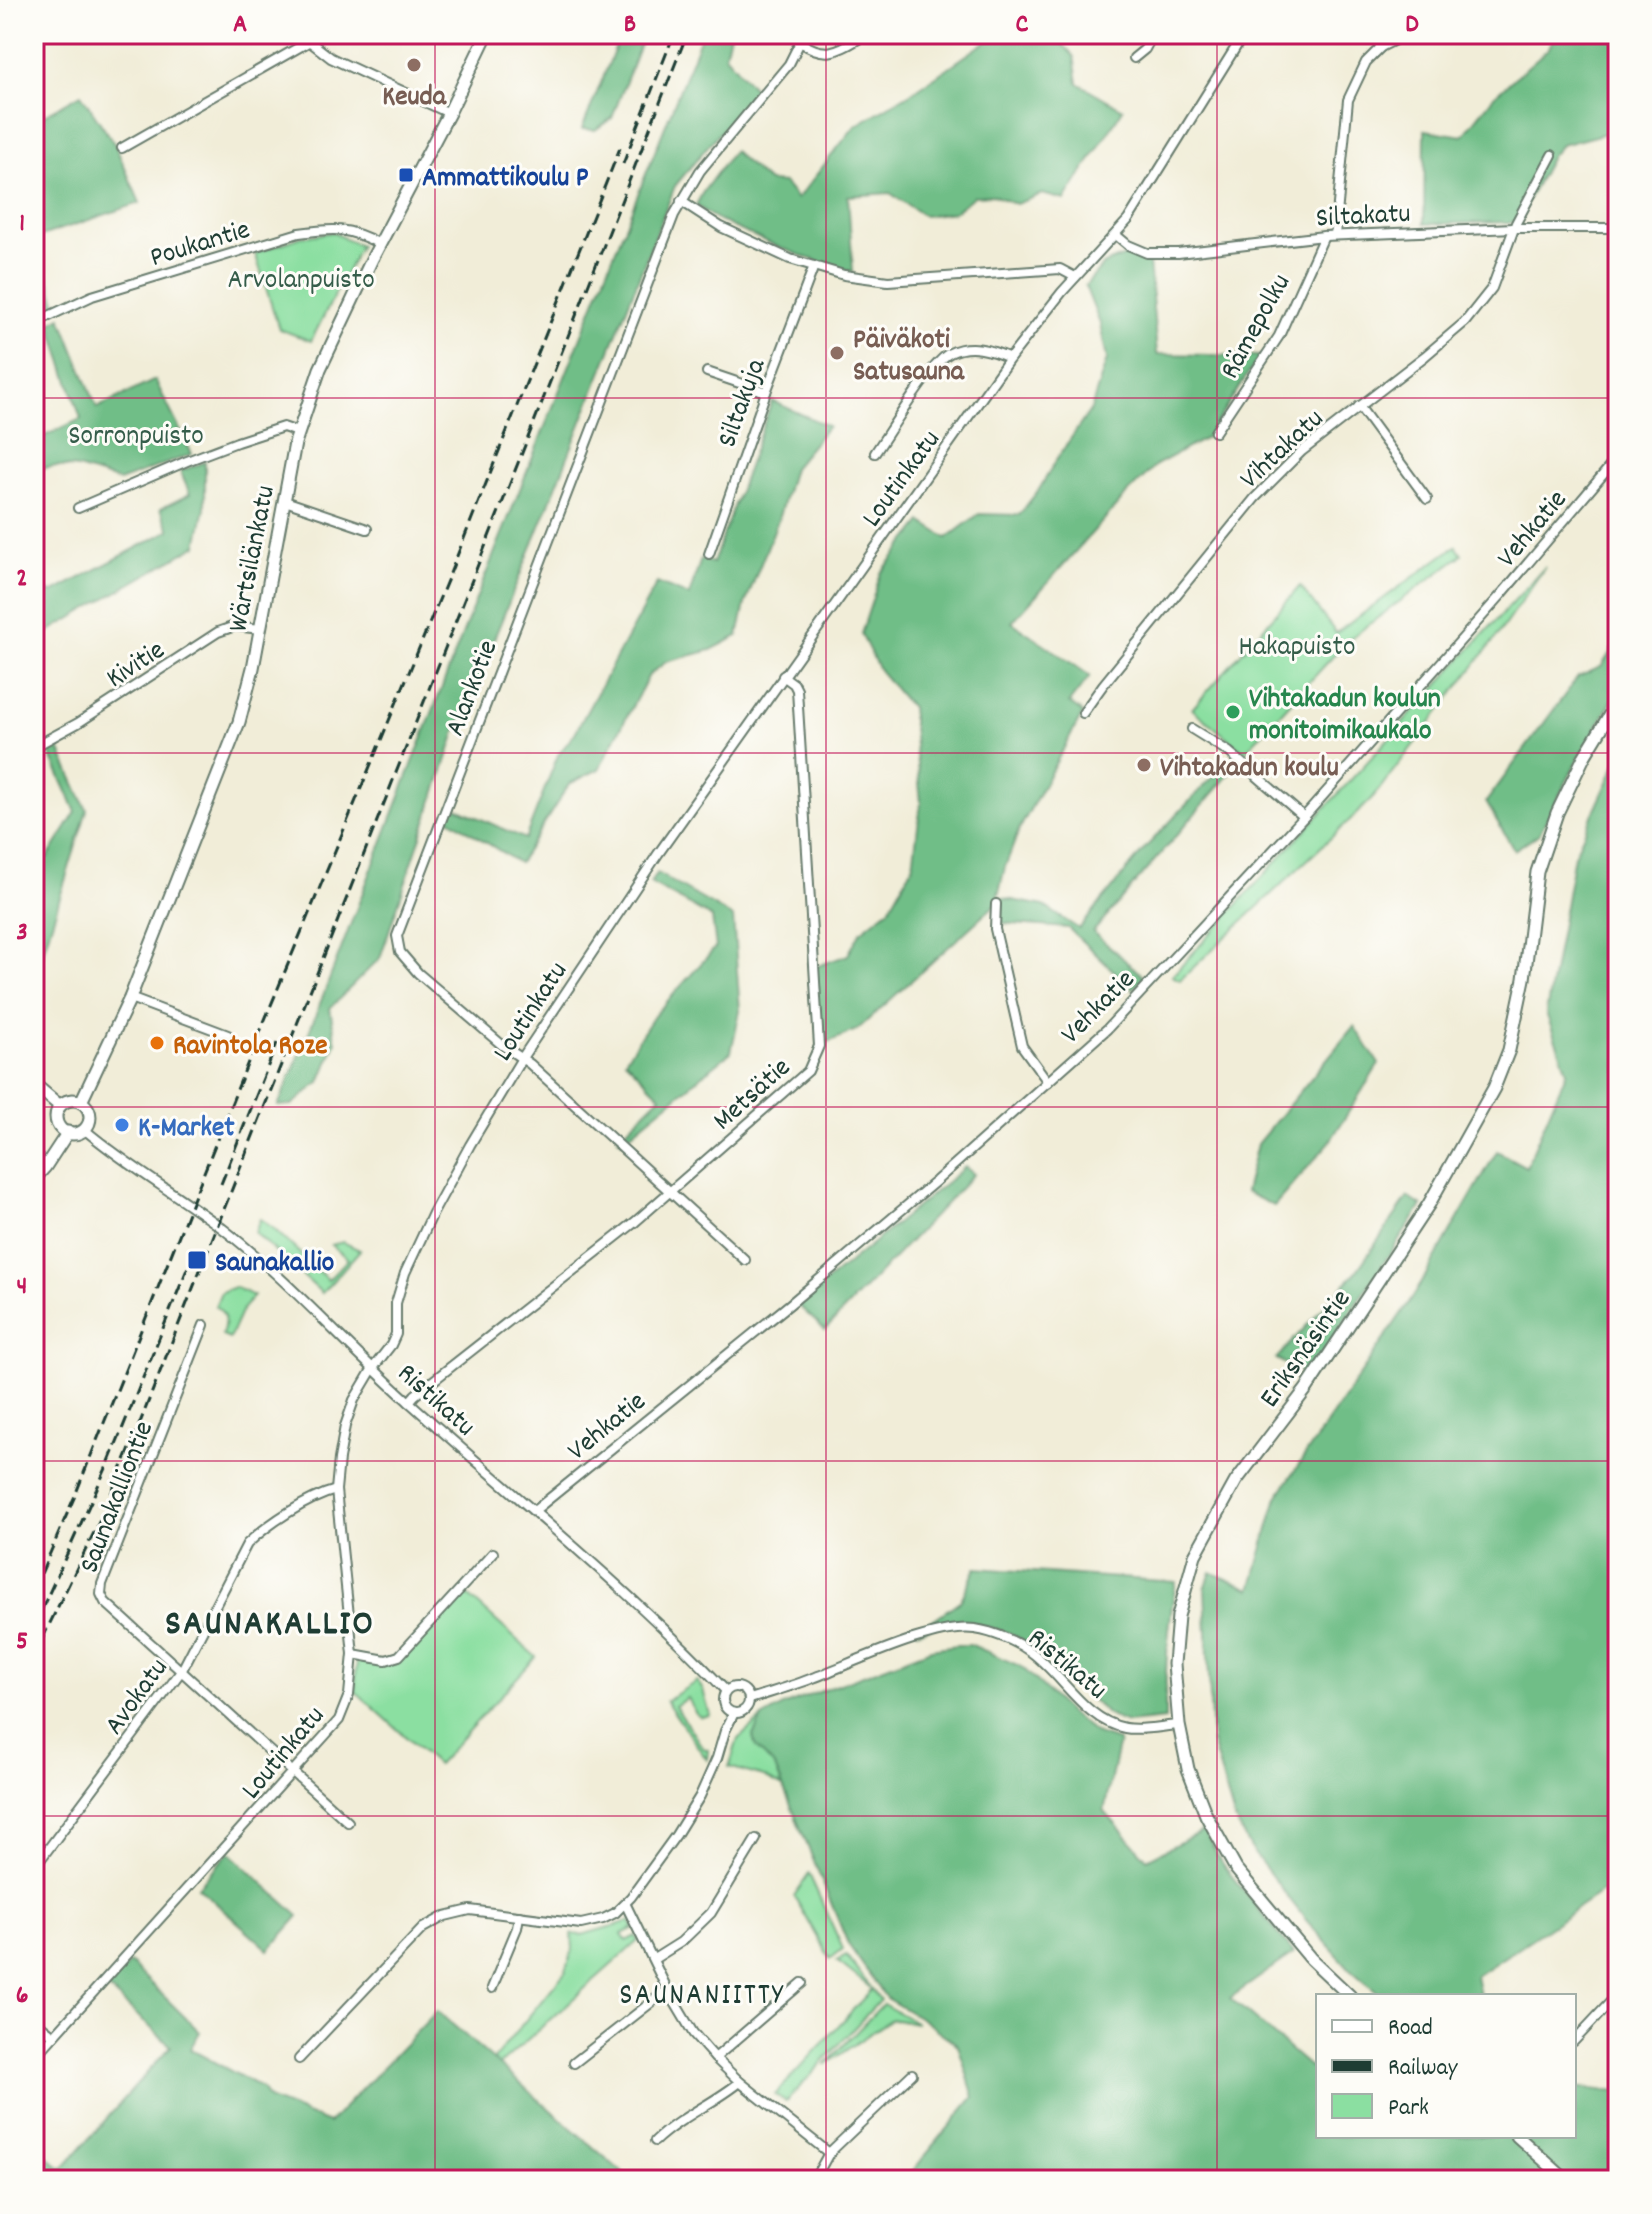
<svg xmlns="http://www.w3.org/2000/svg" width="1652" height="2214" font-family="Dekko,sans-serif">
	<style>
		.green { fill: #8bdfa1; stroke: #558e6a; stroke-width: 2 }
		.forest { fill: #70be87; stroke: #487e5e; stroke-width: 2 }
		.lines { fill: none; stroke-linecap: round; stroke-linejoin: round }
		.minor-casing { stroke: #687b6d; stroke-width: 12 }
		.tertiary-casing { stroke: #687b6d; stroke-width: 15 }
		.minor { stroke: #fff; stroke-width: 8 }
		.tertiary { stroke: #fff; stroke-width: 11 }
		.rail { stroke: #1f3d34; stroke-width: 3; stroke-dasharray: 12 6; stroke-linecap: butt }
		.grid { fill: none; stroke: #c2185b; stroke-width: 2; stroke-opacity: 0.55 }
		.education-dot { fill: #8d6e63; stroke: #fdfcf7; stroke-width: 3 }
		.transit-dot { fill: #1a4fb4; stroke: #fdfcf7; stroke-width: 3 }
		.leisure-dot { fill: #2e9e5b; stroke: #fdfcf7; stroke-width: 3 }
		.food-dot { fill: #e8710a; stroke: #fdfcf7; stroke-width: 3 }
		.shop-dot { fill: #3f7fe0; stroke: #fdfcf7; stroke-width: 3 }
		.labels { text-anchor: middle; stroke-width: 6; stroke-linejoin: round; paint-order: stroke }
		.education-label { font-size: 28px; font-weight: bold; fill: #785e54; stroke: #fdfcf7; text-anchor: start }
		.transit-label { font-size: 28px; font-weight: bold; fill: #164399; stroke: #fdfcf7; text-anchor: start }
		.street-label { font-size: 28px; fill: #1f3d34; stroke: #fdfcf7 }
		.park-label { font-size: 28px; fill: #355d4a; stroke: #fdfcf7 }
		.leisure-label { font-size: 28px; font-weight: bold; fill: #27864d; stroke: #fdfcf7; text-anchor: start }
		.food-label { font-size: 28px; font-weight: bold; fill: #c56008; stroke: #fdfcf7; text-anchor: start }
		.shop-label { font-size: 28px; font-weight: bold; fill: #366cbe; stroke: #fdfcf7; text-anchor: start }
		.neighbourhood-label { font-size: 30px; letter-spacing: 2px; fill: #1f3d34; stroke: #fdfcf7 }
		.district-label { font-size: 36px; font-weight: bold; letter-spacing: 2px; fill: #1f3d34; stroke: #fdfcf7 }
		.neatline { fill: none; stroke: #c2185b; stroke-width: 3 }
		.grid-label { font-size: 26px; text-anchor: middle; font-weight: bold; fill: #c2185b }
	</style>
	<rect width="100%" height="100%" fill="#fdfcf7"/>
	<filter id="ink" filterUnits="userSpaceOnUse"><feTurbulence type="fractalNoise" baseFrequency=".0125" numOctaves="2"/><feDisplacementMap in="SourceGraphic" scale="16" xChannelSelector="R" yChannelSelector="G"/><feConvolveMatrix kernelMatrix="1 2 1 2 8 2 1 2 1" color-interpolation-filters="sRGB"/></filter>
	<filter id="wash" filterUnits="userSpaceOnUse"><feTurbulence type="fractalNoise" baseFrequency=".006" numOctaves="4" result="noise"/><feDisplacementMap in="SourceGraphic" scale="32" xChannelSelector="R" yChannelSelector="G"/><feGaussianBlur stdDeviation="1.8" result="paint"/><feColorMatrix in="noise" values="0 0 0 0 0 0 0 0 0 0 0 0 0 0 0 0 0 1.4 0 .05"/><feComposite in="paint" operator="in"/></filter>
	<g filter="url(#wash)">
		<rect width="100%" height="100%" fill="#f1edd8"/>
		<!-- green -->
		<g class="green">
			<polygon points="333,232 360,246 311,341 279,329 255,253 301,237"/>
			<polygon points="1456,546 1462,555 1348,640 1245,752 1192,709 1300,586 1336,633"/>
			<polygon points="1545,567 1495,639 1371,800 1180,980 1172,976"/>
			<polygon points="260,1219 274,1229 328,1280 348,1259 331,1245 343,1242 360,1250 322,1293 255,1233"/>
			<path d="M234,1287L254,1296L243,1308L229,1339L222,1336C225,1323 228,1314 215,1306L221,1292Z"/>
			<polygon points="464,1592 536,1657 437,1765 355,1691 357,1659 386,1665 396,1663"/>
			<polygon points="697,1681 703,1690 710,1715 701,1717 696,1714 687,1698 675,1706 703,1748 708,1750 707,1760 666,1701"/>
			<polygon points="762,1718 753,1736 756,1747 775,1767 783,1787 764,1777 729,1767 738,1739"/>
			<polygon points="809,1874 843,1949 830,1959 794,1896"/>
			<polygon points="630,1921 634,1928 622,1934 626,1941 636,1936 638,1941 499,2065 493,2060 566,1971 573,1949 572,1934 582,1935"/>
			<polygon points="846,1955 880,2000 786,2102 775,2095 872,1989 837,1961"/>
			<polygon points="883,2004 917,2023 891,2019 825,2065"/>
		</g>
		<!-- forest -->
		<g class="forest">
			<polygon points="621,34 644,34 612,118 595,130 582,129"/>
			<polygon points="702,34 730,34 725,55 757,92 707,147 675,186 558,482 456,732 380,958 330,1008 336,1043 320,1082 292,1105 278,1106 309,1032 476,599"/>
			<path d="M997,34H1058L1059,40L1074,56L1078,83L1123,109L1065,200L1042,194L1016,204L993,195L974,196L954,212L924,216L890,193L848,196L853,272C820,263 789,252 758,238C737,229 714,220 696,205L703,192L733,151L768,182L784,183L797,199L855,126L919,88Z"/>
			<polygon points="1555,34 1618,34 1618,130 1561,145 1552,155 1516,222 1424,224 1425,130 1463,136 1494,96 1549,48"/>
			<polygon points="81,94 115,145 140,203 35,238 57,305 48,310 34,267 34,121"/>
			<polygon points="1127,255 1149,262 1157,354 1260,356 1206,438 1156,465 1127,494 1012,622 1090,676 1069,703 1083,713 1019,830 1005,867 996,904 857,1030 819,1046 815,967 848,955 861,931 889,909 913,866 921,802 911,708 879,670 861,634 881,573 922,522 947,538 979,514 1019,515 1040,488 1058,457 1091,409 1107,359 1100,324 1085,286 1104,264"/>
			<polygon points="61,317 97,408 155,380 192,454 119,481 78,468 56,466 34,469 34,441 81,419 50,323"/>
			<polygon points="772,401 828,426 793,468 778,520 745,604 738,636 711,650 666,662 649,675 599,769 569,784 519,863 448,818 453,806 525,839 558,755 575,733 657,583 689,596 701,559 713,563"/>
			<polygon points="205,462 205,508 197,545 34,640 34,591 54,592 170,530 160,509 190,494 180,471"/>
			<polygon points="1618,640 1618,691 1580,756 1539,834 1514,850 1486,802 1578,677 1601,667"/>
			<polygon points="56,742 87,810 34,981 34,863 48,857 76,812 47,747"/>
			<polygon points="1230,759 1237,765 1093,932 1144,977 1133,989 1068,928 1000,923 999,904 1001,898 1044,906 1079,929 1146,847"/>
			<polygon points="1618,760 1618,1881 1476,1976 1480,1996 1381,1996 1351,1970 1306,1920 1250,1848 1234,1818 1212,1742 1205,1589 1211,1572 1251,1589 1277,1497 1416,1292 1497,1151 1526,1167 1567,1071 1546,1013 1574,855"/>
			<polygon points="657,873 733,917 740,1011 731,1052 622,1141 618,1138 661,1096 625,1060 654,1016 716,947 712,918 650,883"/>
			<polygon points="1354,1026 1379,1064 1329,1143 1274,1206 1245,1192 1257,1144"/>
			<polygon points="965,1167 974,1174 825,1330 798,1305"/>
			<polygon points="1408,1197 1422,1206 1308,1375 1276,1359 1356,1272"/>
			<path d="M976,1568L1176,1582C1167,1628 1165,1672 1165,1719L1127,1723L1109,1716L1038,1649L1007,1632L973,1623L950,1622L916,1632L961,1600Z"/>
			<polygon points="957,1645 972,1645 1022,1667 1069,1713 1099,1735 1119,1741 1104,1811 1147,1859 1204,1830 1222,1864 1294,1953 1230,1998 1318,2074 1318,2136 1574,2136 1574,2087 1618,2092 1618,2180 905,2180 974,2097 958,2045 922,2019 886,1998 848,1944 775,1767 756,1747 753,1736 762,1718 785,1705 931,1649"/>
			<polygon points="229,1852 299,1916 269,1950 198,1887"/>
			<polygon points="130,1963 200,2032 190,2049 262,2088 268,2099 329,2123 437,2011 631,2180 34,2180 34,2145 62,2169 171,2046 106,1987"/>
		</g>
	</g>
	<g filter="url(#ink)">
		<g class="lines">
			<!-- minor casing -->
			<g class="minor-casing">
				<g id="minor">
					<polyline points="300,34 331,58 449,113"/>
					<polyline points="1372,34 1381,47"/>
					<path d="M800,42C829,61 840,49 867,34"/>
					<polyline points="1134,58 1145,49 1153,34"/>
					<polyline points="122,148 310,41"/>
					<polyline points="681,201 721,227 790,259 844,275 888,281 1060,269 1075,277"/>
					<polyline points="1116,235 1128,245 1147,253 1178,253 1324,236 1514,228 1618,228"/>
					<polyline points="1335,235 1348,100 1366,62 1381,47 1407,34"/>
					<path d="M34,323L92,296L299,233C334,228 348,227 380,244"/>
					<polyline points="707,372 766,392"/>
					<polyline points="1359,406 1427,499"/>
					<polyline points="1215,432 1279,336 1324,236"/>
					<path d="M875,453C889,433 932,361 950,353C970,343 991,350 1010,358"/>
					<polyline points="285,501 367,529"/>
					<polyline points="78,508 187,461 237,442 283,427 298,432"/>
					<polyline points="709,554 766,392 814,266"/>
					<polyline points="1083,713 1103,685 1255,498 1302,451 1425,356 1465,322 1492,288 1516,223 1552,155"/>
					<polyline points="1192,729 1229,752 1304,817"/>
					<polyline points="34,747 78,723 218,632 235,626 260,629"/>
					<polyline points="996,904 995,929 1022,1046 1048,1082"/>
					<polyline points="130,998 228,1035"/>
					<path d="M84,1129C127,1166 177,1194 222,1228C289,1280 345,1345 408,1401C515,1497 627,1587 726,1691"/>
					<polyline points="745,1260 530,1064 502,1045 418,973 400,952 397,936 674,215 700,171 789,64 804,34"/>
					<polyline points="204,1325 102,1584 101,1594 105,1602 348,1822"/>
					<polyline points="409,1402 415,1395 635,1222 808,1071 819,1046 797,690 794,684 783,676"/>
					<polyline points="534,1511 790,1304 936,1181 1107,1029 1304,817 1501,595 1618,457"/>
					<polyline points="353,1654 386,1660 399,1656 493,1553"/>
					<circle cx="736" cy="1700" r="13"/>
					<path d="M750,1699C771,1692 793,1686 813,1678C853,1663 935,1623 975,1629C994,1632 1016,1641 1031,1652C1063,1675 1084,1720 1125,1728C1141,1731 1163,1726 1179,1725"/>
					<path d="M34,1868L182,1670L247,1544C269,1523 307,1498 336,1490"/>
					<polyline points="626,1905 668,1991 693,2033 715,2058 740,2082 829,2153"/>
					<polyline points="654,1959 681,1942 711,1913 756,1839"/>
					<polyline points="492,1988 517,1928 519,1916"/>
					<polyline points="34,2020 54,2036"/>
					<polyline points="1574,2041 1618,1994"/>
					<polyline points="34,2058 339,1720 349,1695 353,1654 336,1490 339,1459 345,1426 354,1400 373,1368 391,1345 396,1334 396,1303 405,1273 433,1213 470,1145 522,1058 658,854 1010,358 1062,292 1128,220 1244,34"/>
					<polyline points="715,2058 802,1983"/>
					<polyline points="299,2059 423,1928 445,1916 470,1910 581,1924 603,1919 615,1913 631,1897 676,1835 700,1796 717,1758 725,1731 734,1713"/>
					<polyline points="574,2063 662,1994 668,1991"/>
					<path d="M655,2141C680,2117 713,2104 740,2082"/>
					<polyline points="814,2180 829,2153 912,2074"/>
				</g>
			</g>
			<!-- tertiary casing -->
			<g class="tertiary-casing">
				<g id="tertiary">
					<polyline points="34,1084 60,1106"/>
					<circle cx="73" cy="1117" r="17"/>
					<polyline points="81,1102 130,998 239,722 253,668 295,443 320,369 372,259 449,113 487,34"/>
					<polyline points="34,1179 45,1167 68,1132"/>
					<polyline points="1350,1996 1311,1959 1236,1869 1206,1815 1188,1769 1179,1725 1174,1664 1178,1616 1195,1555 1236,1481 1307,1388 1429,1204 1494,1088 1509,1050 1524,979 1537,872 1557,813 1584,757 1618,701"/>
					<polyline points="1517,2136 1566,2180"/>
				</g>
			</g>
			<!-- minor -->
			<use href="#minor" class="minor"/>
			<!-- tertiary -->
			<use href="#tertiary" class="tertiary"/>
			<!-- rail -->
			<g class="rail">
				<polyline points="623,164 674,34"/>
				<polyline points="221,1184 277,1043"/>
				<polyline points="34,1590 74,1498 264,1022 449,576 620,148"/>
				<polyline points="34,1626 108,1464 196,1247"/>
				<polyline points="34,1656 101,1518 130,1448 687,34"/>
			</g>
		</g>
	</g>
	<!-- grid -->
	<path class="grid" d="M435,34V2180M826,34V2180M1217,34V2180M34,398H1618M34,753H1618M34,1107H1618M34,1461H1618M34,1816H1618"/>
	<!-- markers -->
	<g class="education-dot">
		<circle cx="414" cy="65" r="8"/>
		<circle cx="837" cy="353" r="8"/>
		<circle cx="1144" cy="765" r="8"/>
	</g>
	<g class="transit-dot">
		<rect x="398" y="167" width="16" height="16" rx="4"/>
		<rect x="187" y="1250" width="20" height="20" rx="4"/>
	</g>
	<circle class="leisure-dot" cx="1233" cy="712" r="8"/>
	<circle class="food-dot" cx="157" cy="1043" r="8"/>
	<circle class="shop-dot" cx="122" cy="1125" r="8"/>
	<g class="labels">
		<!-- education labels -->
		<g class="education-label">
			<text x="414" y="104" text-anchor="middle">Keuda</text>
			<text x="853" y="347">Päiväkoti<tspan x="853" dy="32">Satusauna</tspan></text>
			<text x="1160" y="775">Vihtakadun koulu</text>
		</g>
		<!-- transit labels -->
		<g class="transit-label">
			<text x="422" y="185">Ammattikoulu P</text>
			<text x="215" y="1270">Saunakallio</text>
		</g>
		<!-- street labels -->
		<g class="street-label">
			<text transform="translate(1363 213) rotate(-3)" y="10">Siltakatu</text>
			<text transform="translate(199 241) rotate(-17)" y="10">Poukantie</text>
			<text transform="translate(1253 325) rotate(-61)" y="10">Rämepolku</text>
			<text transform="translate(739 402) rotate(-70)" y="10">Siltakuja</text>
			<text transform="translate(1280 447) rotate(-43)" y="10">Vihtakatu</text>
			<text transform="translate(899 477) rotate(-54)" y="10">Loutinkatu</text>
			<text transform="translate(1530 527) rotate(-50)" y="10">Vehkatie</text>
			<text transform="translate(249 558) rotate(-79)" y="10">Wärtsilänkatu</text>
			<text transform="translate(134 662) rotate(-33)" y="10">Kivitie</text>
			<text transform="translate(469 687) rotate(-69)" y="10">Alankotie</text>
			<text transform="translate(1096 1005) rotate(-45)" y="10">Vehkatie</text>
			<text transform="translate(528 1010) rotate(-57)" y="10">Loutinkatu</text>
			<text transform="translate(750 1092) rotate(-42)" y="10">Metsätie</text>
			<text transform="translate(1303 1347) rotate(-55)" y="10">Eriksnäsintie</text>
			<text transform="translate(438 1398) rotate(42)" y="10">Ristikatu</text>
			<text transform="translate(605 1424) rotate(-39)" y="10">Vehkatie</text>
			<text transform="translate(114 1496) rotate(-69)" y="10">Saunakalliontie</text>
			<text transform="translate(1069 1662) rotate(40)" y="10">Ristikatu</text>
			<text transform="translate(134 1695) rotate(-54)" y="10">Avokatu</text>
			<text transform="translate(281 1751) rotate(-50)" y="10">Loutinkatu</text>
		</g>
		<!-- park labels -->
		<g class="park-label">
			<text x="301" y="287">Arvolanpuisto</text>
			<text x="136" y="443">Sorronpuisto</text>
			<text x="1297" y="654">Hakapuisto</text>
		</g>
		<!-- leisure labels -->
		<g class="leisure-label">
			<text x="1249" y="706">Vihtakadun koulun<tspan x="1249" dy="32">monitoimikaukalo</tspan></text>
		</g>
		<!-- food labels -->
		<g class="food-label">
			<text x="173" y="1053">Ravintola Roze</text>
		</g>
		<!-- shop labels -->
		<g class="shop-label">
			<text x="138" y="1135">K-Market</text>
		</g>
		<!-- neighbourhood labels -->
		<g class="neighbourhood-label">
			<text x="702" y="2003">SAUNANIITTY</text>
		</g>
		<!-- district labels -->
		<g class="district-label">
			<text x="270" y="1633">SAUNAKALLIO</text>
		</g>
	</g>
	<!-- margin -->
	<rect width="1652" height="2214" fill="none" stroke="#fdfcf7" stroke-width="88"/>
	<!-- legend -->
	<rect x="1316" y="1994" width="260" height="144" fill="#fdfcf7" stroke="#a4b0a9" stroke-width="2"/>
	<rect x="1332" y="2020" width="40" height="12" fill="#ffffff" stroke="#a4b0a9" stroke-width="2"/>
	<text x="1388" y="2034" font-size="24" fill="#1f3d34">Road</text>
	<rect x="1332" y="2060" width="40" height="12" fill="#1f3d34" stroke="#a4b0a9" stroke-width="2"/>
	<text x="1388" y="2074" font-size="24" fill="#1f3d34">Railway</text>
	<rect x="1332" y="2094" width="40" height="24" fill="#8bdfa1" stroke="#a4b0a9" stroke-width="2"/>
	<text x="1388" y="2114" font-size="24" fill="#1f3d34">Park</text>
	<rect x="44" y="44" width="1564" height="2126" class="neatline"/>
	<g class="grid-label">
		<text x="240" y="31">A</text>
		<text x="630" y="31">B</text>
		<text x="1022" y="31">C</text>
		<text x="1412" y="31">D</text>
		<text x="22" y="230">1</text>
		<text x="22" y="585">2</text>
		<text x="22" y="939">3</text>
		<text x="22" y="1293">4</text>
		<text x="22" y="1648">5</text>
		<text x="22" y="2002">6</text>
	</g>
</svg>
